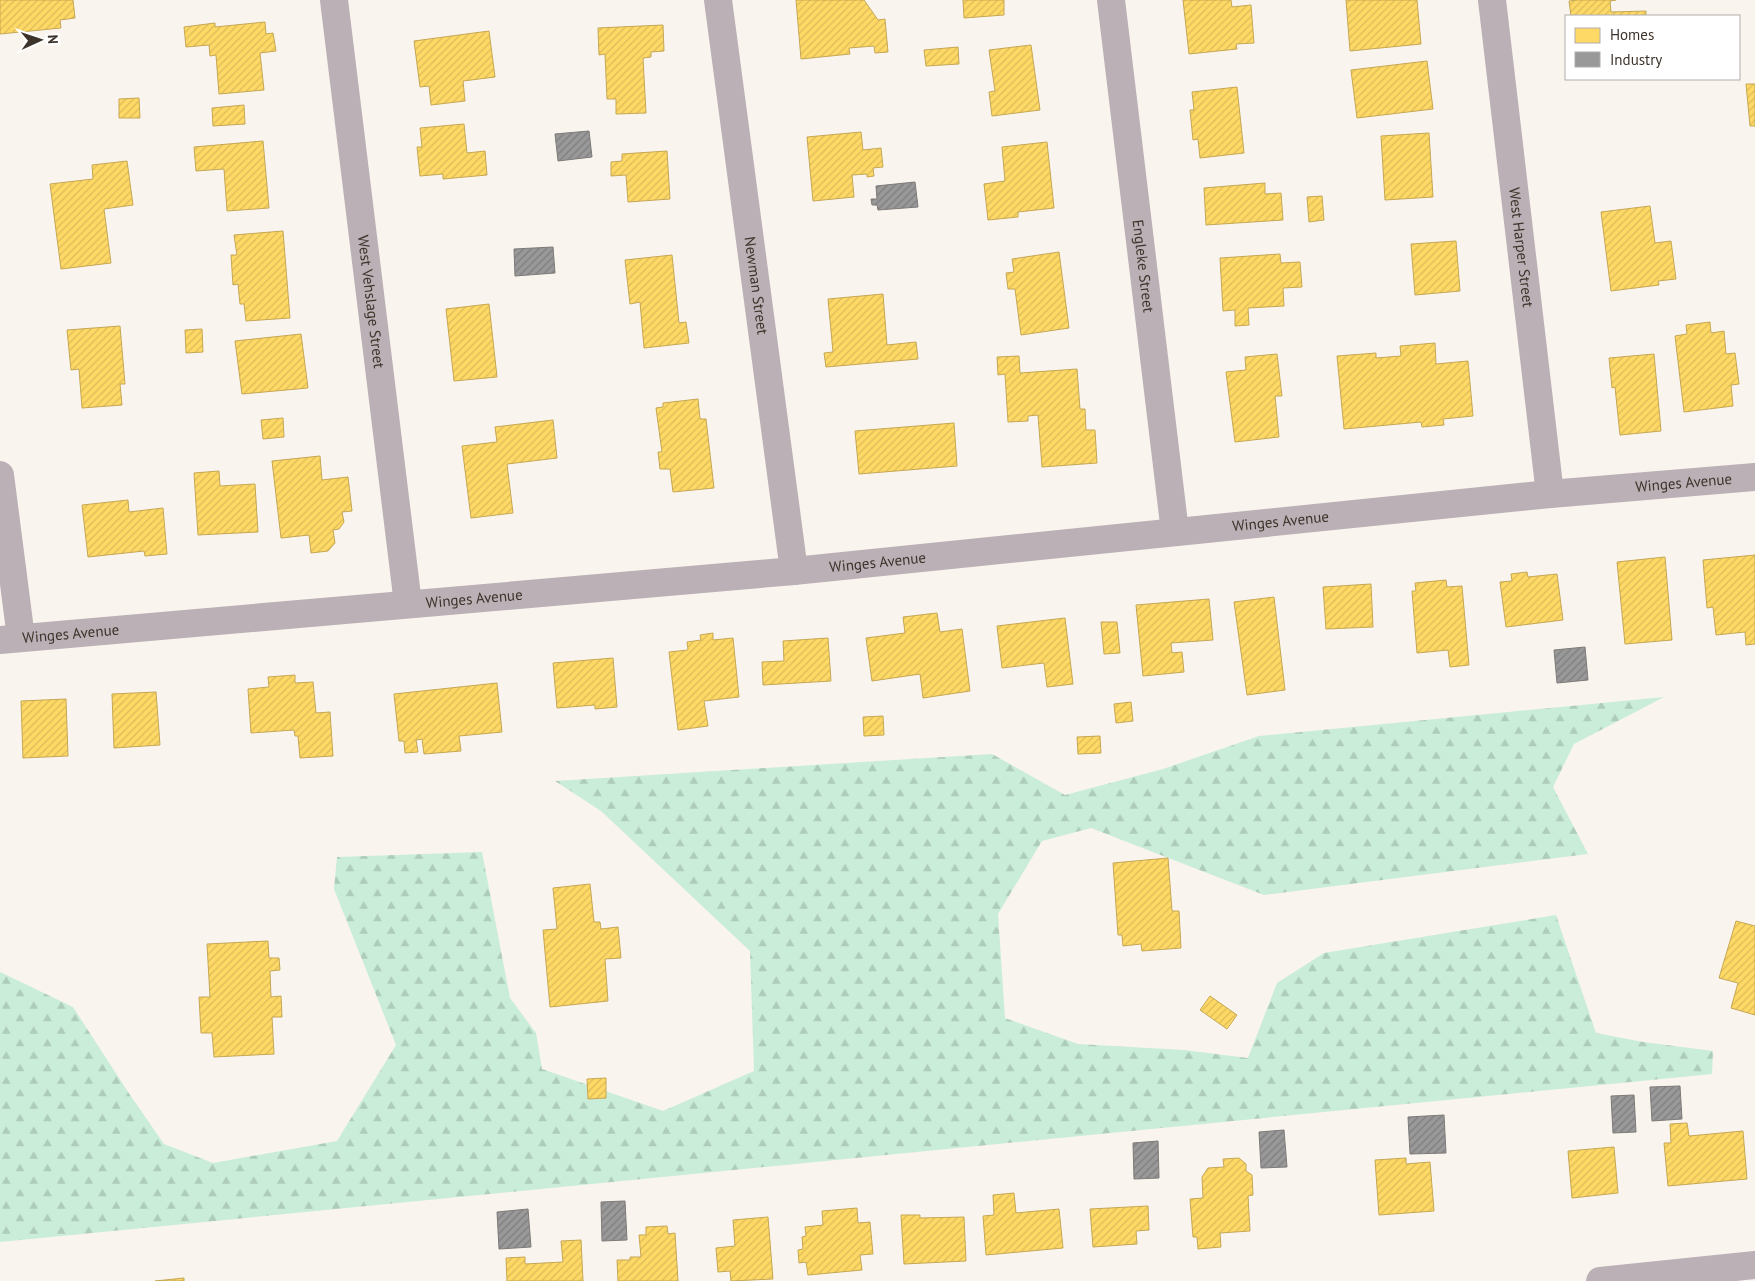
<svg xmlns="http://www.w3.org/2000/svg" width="1755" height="1281" font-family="'PT Sans',sans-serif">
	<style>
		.forest { fill: url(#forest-firs) }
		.homes { fill: url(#homes-hatch); stroke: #c5a754 }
		.industry { fill: url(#industry-hatch); stroke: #7d7a78 }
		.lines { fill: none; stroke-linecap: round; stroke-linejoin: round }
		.street { stroke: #bab0b5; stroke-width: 28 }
		.labels { text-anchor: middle; stroke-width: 5; stroke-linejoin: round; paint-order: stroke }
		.street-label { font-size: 15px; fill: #3d332a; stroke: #fff }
	</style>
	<defs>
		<pattern id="forest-firs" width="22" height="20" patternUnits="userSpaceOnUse" patternTransform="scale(1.25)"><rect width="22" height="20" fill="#c9edd9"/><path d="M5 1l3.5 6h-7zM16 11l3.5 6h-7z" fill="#aeccba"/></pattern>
		<pattern id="homes-hatch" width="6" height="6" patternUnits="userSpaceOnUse" patternTransform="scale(1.25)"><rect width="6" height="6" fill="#ffd966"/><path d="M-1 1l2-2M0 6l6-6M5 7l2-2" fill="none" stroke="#dbbb59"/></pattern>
		<pattern id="industry-hatch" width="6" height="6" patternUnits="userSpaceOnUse" patternTransform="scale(1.25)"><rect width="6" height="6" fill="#999"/><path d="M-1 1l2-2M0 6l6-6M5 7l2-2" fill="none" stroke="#7e7d7d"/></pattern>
	</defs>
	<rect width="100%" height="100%" fill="#faf4ee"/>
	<!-- forest -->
	<polygon class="forest" points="1664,697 1574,744 1553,787 1588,854 1264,895 1091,828 1042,841 998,914 1005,1018 1078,1044 1184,1050 1248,1058 1277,983 1324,953 1556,915 1596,1033 1643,1042 1713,1051 1712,1074 0,1242 0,972 73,1007 128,1092 164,1144 213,1163 337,1141 396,1045 334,889 337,857 482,852 510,998 536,1033 542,1069 663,1111 754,1071 750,951 601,811 555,781 992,754 1065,795 1163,769 1259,736"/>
	<!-- homes -->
	<g class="homes">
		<polygon points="0,0 73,0 75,18 60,20 61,28 0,34"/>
		<polygon points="796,0 864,0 878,20 885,19 888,52 875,53 874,46 849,48 850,54 801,59"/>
		<polygon points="963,0 1004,0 1004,15 964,18"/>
		<polygon points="1183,0 1231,0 1232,7 1251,5 1254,43 1236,44 1237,49 1189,54"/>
		<polygon points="1346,0 1417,0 1421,44 1350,51"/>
		<polygon points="1577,0 1616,0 1610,1 1611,12 1646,11 1646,16 1571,16 1569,1"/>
		<polygon points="265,22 266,34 273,33 276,51 260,53 264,90 219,94 216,55 210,56 209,45 186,47 184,27 215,23 215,27"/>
		<polygon points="663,25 664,51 651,52 651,57 643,58 646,113 616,114 616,99 607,99 605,54 599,55 598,28"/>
		<polygon points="489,31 495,77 463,81 465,101 431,105 429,86 420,87 414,41"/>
		<polygon points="1031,45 1040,110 992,116 989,92 995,91 989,50"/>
		<polygon points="958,47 959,64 926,66 924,50"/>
		<polygon points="1427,61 1433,109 1357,118 1351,70"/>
		<polygon points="1746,84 1755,84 1755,126 1750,126"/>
		<polygon points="1237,87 1244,153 1200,158 1198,139 1193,140 1190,110 1194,110 1192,92"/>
		<polygon points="139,98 140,118 119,118 119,99"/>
		<polygon points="244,105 245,124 213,126 212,108"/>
		<polygon points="464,124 467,153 485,151 487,175 443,179 443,174 420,176 417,147 422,147 420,128"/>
		<polygon points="861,132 863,150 881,148 883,167 873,168 874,176 867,177 867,174 852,175 854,197 813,201 807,137"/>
		<polygon points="1429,133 1433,197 1385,200 1381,136"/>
		<polygon points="263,141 269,208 227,211 224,169 196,171 194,147"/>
		<polygon points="1047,142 1054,208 1018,212 1018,217 988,220 984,184 1005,181 1002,147"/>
		<polygon points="667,151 670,199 628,202 626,175 611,176 611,162 622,161 622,154"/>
		<polygon points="127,161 133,205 104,209 111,263 61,269 50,184 93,179 92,165"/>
		<polygon points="1265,183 1265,194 1281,193 1283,220 1206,225 1204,188"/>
		<polygon points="1322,196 1324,220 1309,222 1307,197"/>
		<polygon points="1650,206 1655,243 1671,241 1676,279 1658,281 1659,285 1611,291 1601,212"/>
		<polygon points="283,231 290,318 246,321 244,304 240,304 238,284 233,285 231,255 237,255 234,235"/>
		<polygon points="1456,241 1460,291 1415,295 1411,244"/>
		<polygon points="1059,252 1069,328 1021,335 1015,289 1008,289 1006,273 1014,272 1012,259"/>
		<polygon points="1280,254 1281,263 1300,262 1302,287 1283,288 1284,306 1248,308 1249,325 1235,326 1235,310 1223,311 1220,258"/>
		<polygon points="672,255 679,323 686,322 689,343 644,348 640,302 630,304 625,260"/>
		<polygon points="883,294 887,345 916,342 918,359 826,367 824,353 833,352 828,299"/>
		<polygon points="489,304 497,377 454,381 446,309"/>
		<polygon points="1710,322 1711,333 1724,331 1726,354 1735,353 1739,384 1731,385 1733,406 1684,412 1675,336 1687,334 1686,325"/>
		<polygon points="120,326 125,384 120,384 122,405 82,408 79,369 71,370 67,330"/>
		<polygon points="202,329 203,352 186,353 185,330"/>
		<polygon points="301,334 308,388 242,394 235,341"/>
		<polygon points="1435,343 1436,364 1468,361 1473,416 1443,419 1444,425 1422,427 1421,422 1344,429 1337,356 1376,353 1376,358 1401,356 1400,346"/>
		<polygon points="1277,354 1282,396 1275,396 1279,437 1235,442 1226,372 1246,370 1245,357"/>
		<polygon points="1654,354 1661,431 1620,435 1615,387 1612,388 1609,358"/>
		<polygon points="1019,356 1020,373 1077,369 1080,409 1085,409 1086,430 1095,430 1097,463 1042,467 1038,415 1028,416 1028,421 1008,422 1005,374 998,375 997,357"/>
		<polygon points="698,399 700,419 706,419 714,488 673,492 670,469 660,469 658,452 662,452 656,408 663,407 663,403"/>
		<polygon points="283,418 284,437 263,439 261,420"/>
		<polygon points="553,420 557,458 507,464 513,513 471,518 462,446 497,442 495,427"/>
		<polygon points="954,423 957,466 859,474 855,431"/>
		<polygon points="320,456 322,480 348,477 352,511 342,512 344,522 339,529 333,530 335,543 328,551 311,553 309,535 281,538 272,461"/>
		<polygon points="219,471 220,486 255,484 258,532 198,535 194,473"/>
		<polygon points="128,500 129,512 163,508 167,554 145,556 144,551 88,557 82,505"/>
		<polygon points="1755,555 1755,644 1746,645 1745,632 1716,635 1713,607 1707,608 1703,560"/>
		<polygon points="1665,557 1672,640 1625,644 1617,562"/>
		<polygon points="1527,572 1528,577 1557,574 1563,620 1506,627 1500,582 1512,581 1511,574"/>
		<polygon points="1446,580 1447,587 1462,586 1469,665 1450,667 1448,650 1417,653 1412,591 1416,591 1415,583"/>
		<polygon points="1371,584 1373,627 1326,629 1323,587"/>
		<polygon points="1274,597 1285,690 1247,695 1234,602"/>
		<polygon points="1209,599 1213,640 1171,643 1172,653 1182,652 1184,672 1143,676 1136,605"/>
		<polygon points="937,613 940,632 962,629 970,691 923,698 920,674 872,681 866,638 905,633 903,617"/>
		<polygon points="1065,618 1073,684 1047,687 1044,663 1002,668 997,626"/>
		<polygon points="1101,622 1117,622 1120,653 1104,654"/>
		<polygon points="713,633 713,640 733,638 739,697 704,701 708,726 678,730 669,652 688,650 687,642 701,640 700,635"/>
		<polygon points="828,638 831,681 763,685 762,662 784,661 783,641"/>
		<polygon points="613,658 617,707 595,709 595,705 557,708 553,663"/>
		<polygon points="295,675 295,683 313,682 316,713 330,712 333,756 300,758 298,736 295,736 294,730 251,733 248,689 269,687 268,677"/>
		<polygon points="497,683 502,732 459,736 461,751 424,754 422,739 416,740 418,752 405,753 404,741 399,741 394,694"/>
		<polygon points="156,692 160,745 114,748 112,694"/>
		<polygon points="66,699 68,756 23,758 21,701"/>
		<polygon points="1131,702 1133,721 1116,723 1114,704"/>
		<polygon points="883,716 884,735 864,736 863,717"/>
		<polygon points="1100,736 1101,753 1078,754 1077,737"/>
		<polygon points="1168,858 1172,911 1179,911 1181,948 1142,951 1141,944 1123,946 1122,935 1118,935 1113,863"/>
		<polygon points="590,884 594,922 600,922 601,929 618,927 621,958 605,959 608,1001 550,1007 543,930 557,929 553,888"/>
		<polygon points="1736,921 1755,926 1755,1015 1731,1008 1738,983 1719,978"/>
		<polygon points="268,941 269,958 279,958 280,970 270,971 271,997 281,996 282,1017 272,1017 274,1054 214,1057 212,1033 201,1033 199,997 210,997 207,944"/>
		<polygon points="1210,996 1237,1015 1227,1029 1200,1010"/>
		<polygon points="606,1078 606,1098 588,1099 587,1079"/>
		<polygon points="1687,1123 1689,1136 1743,1131 1747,1179 1668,1186 1664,1143 1671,1143 1670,1124"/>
		<polygon points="1614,1147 1618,1193 1572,1198 1568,1151"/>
		<polygon points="1239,1158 1246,1164 1246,1171 1252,1175 1253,1195 1248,1196 1250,1231 1220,1233 1221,1247 1198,1249 1197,1237 1193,1237 1190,1199 1203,1198 1202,1177 1208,1168 1224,1167 1223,1159"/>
		<polygon points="1406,1158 1406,1164 1430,1162 1434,1211 1379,1215 1375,1160"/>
		<polygon points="1014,1193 1016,1213 1059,1209 1063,1248 986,1255 983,1216 994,1215 993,1195"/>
		<polygon points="1148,1206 1149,1230 1136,1231 1137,1244 1093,1247 1090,1209"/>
		<polygon points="857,1208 858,1223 870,1222 873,1254 860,1255 862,1270 808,1275 806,1262 799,1263 798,1250 803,1249 802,1237 806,1236 805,1227 823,1225 822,1211"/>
		<polygon points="901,1215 920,1215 920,1218 964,1217 966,1261 904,1264"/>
		<polygon points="768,1217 773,1279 731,1281 730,1271 718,1272 716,1248 735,1246 733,1220"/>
		<polygon points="667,1226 668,1234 675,1233 678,1281 618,1281 617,1260 630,1260 630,1257 641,1257 639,1235 646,1235 646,1227"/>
		<polygon points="581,1240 583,1281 507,1281 506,1258 525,1257 525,1264 563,1262 561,1241"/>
		<polygon points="184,1278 184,1281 155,1281"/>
	</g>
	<!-- industry -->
	<g class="industry">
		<polygon points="589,131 592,157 558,161 555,134"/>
		<polygon points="915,182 918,207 878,210 877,205 872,205 871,199 877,199 876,186"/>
		<polygon points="553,247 555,273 515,276 514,249"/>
		<polygon points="1585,647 1588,680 1557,683 1554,650"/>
		<polygon points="1680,1086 1682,1119 1652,1121 1650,1087"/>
		<polygon points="1634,1095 1636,1132 1613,1133 1611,1096"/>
		<polygon points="1444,1115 1446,1153 1410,1154 1408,1117"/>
		<polygon points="1284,1130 1287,1167 1261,1168 1259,1132"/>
		<polygon points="1158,1141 1159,1178 1134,1179 1133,1143"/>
		<polygon points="625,1201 627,1240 602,1241 601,1202"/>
		<polygon points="528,1209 531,1247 499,1249 497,1212"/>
	</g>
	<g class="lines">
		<!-- street -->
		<g class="street">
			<path id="s1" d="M334,0L408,604"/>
			<path id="s2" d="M718,0L794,571"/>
			<path id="s3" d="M1111,0L1175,532"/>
			<path id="s4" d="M1492,0L1550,494"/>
			<polyline points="0,475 21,638"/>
			<path id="s5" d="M0,640L794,571L1550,494L1755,477"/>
			<polyline points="1600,1281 1755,1265"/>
		</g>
	</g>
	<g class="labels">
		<!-- street labels -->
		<g class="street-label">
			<text dy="5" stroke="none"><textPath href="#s4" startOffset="249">West Harper Street</textPath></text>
			<text dy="5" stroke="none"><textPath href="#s3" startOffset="268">Engleke Street</textPath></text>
			<text dy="5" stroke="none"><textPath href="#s2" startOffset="288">Newman Street</textPath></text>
			<text dy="5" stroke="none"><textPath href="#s1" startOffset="304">West Vehslage Street</textPath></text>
			<text dy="5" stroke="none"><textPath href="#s5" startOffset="1691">Winges Avenue</textPath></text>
			<text dy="5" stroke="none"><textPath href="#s5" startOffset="1286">Winges Avenue</textPath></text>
			<text dy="5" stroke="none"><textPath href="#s5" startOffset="881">Winges Avenue</textPath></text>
			<text dy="5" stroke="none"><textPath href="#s5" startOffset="476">Winges Avenue</textPath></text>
			<text dy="5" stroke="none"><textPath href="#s5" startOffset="71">Winges Avenue</textPath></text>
		</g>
	</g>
	<!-- legend -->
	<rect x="1565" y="15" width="175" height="65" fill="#ffffff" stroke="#b1adaa"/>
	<rect x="1575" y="28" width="25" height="15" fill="#ffd966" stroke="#b1adaa"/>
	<text x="1610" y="40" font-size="15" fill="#3d332a">Homes</text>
	<rect x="1575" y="52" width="25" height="15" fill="#999999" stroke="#b1adaa"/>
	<text x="1610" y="65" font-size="15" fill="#3d332a">Industry</text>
	<!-- north arrow -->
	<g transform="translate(40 40) rotate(87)" stroke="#ffffff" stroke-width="4" paint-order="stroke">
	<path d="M0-4L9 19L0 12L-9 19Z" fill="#3d332a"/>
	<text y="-8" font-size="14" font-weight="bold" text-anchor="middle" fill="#3d332a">N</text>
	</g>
</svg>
